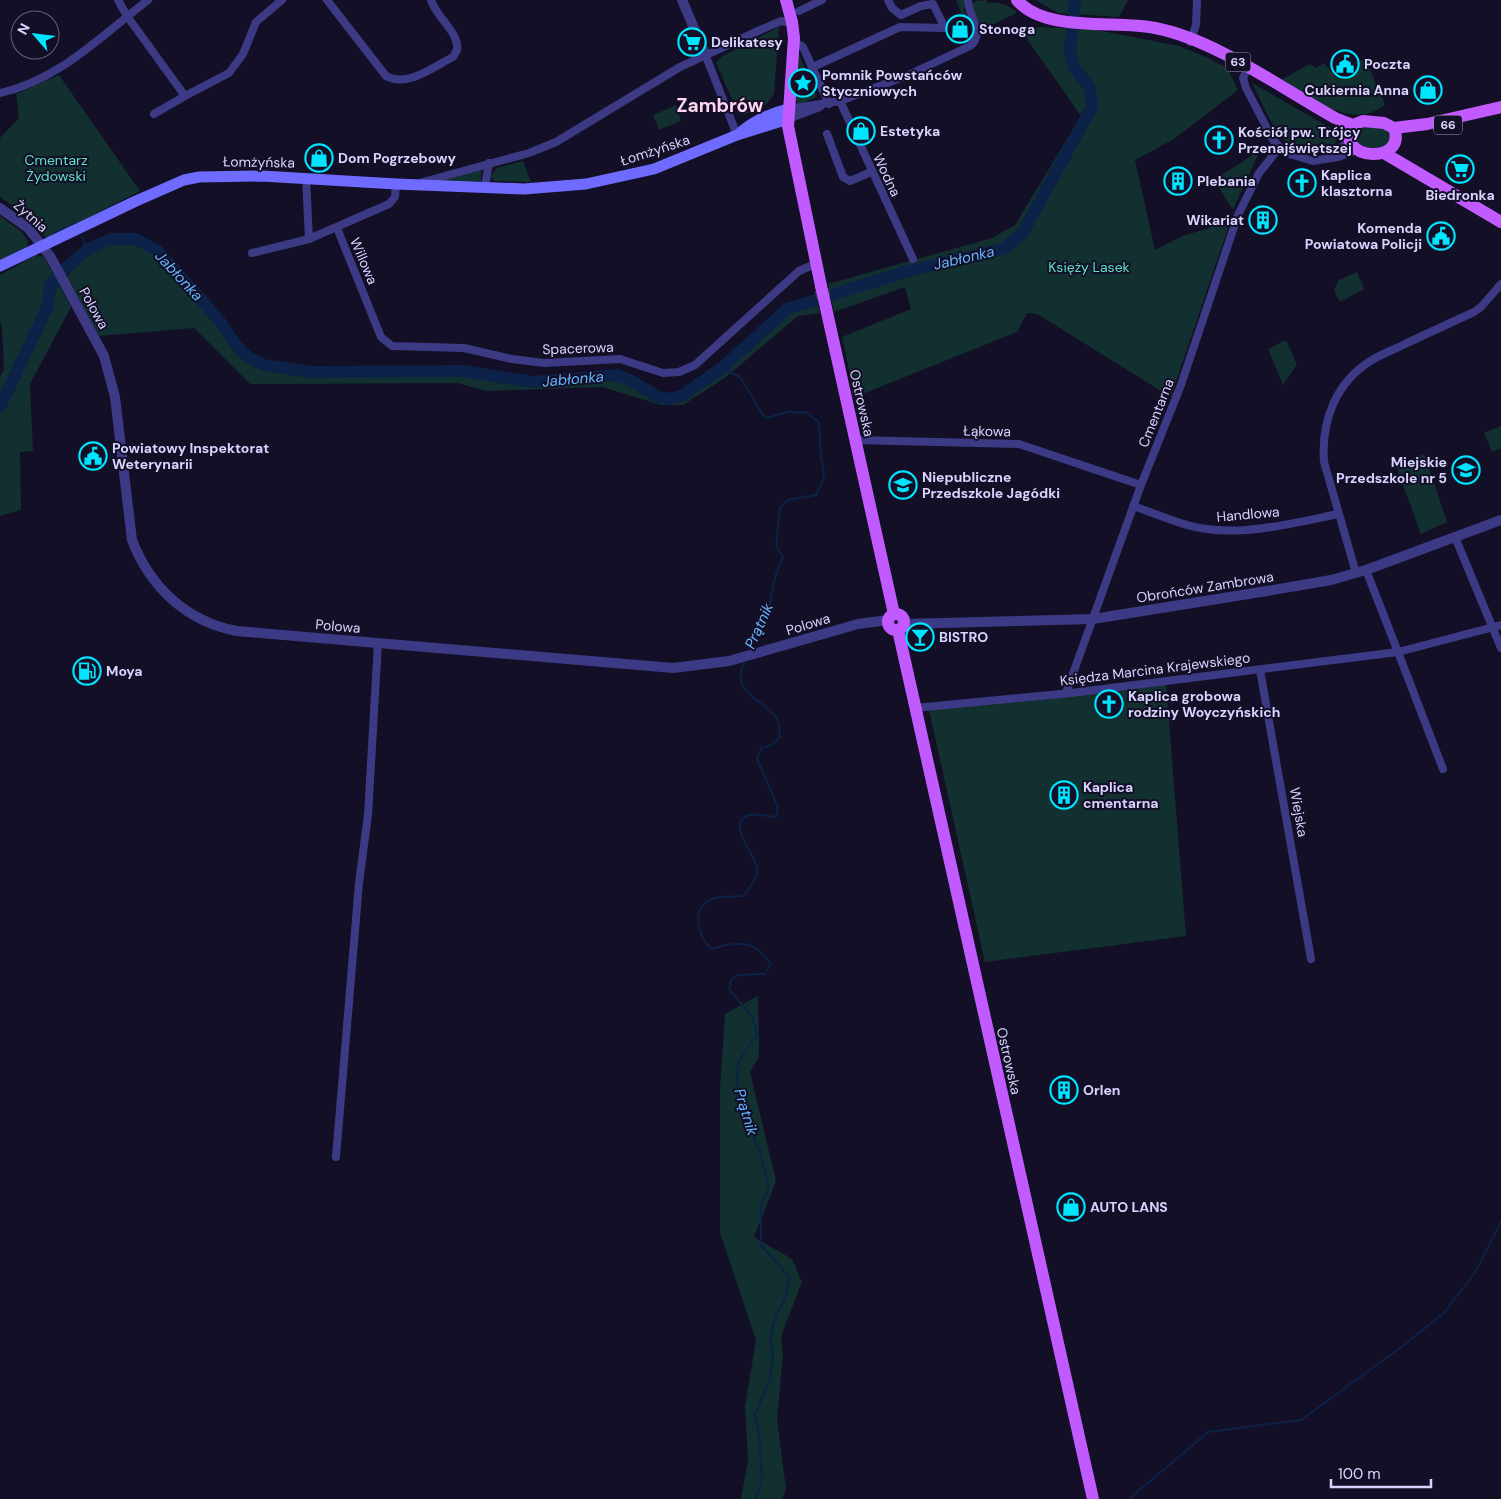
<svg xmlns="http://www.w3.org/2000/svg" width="1501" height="1499" font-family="'DM Sans',sans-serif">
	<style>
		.green { fill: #12302f }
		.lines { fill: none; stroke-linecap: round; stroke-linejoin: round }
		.stream { stroke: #0c2248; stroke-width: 2 }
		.river { stroke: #0c2248; stroke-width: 12 }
		.minor-tunnel { stroke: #312d47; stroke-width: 8; stroke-dasharray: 8 4; stroke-linecap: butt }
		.minor { stroke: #3d3a85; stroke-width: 8 }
		.tertiary { stroke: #3d3a85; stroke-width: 10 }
		.secondary { stroke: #6f6bff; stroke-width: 11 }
		.primary { stroke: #c25bff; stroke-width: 12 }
		.primary-bridge { stroke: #c25bff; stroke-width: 12 }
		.labels { text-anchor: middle; stroke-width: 4; stroke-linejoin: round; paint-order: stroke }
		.shield { fill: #130f26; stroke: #9e99be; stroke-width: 1 }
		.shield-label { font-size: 12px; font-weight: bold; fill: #d9d4ff }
		.poi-label { font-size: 14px; font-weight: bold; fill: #d9d4ff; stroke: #130f26; text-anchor: start }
		.street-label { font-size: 14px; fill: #d9d4ff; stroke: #130f26 }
		.park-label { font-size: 14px; fill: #5fe0c0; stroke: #130f26 }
		.water-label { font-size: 15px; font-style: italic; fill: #62b6ff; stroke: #130f26 }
		.district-label { font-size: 19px; font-weight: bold; fill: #ffd6f0; stroke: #130f26 }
	</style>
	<rect width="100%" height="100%" fill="#130f26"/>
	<!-- green -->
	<g class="green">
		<polygon points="956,0 965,0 964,10 968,18 964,20"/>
		<path d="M986,0L988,3C997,1 1012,6 1017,13L981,30L971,5L975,1Z"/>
		<polygon points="1036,0 1128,0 1119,17 1058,13"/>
		<path d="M779,27L774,93C768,107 757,110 743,115L738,113L716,63L721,57Z"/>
		<polygon points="1042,27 1097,30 1179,46 1206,57 1227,68 1238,90 1174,139 1135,160 1155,250 1185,235 1210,228 1209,223 1226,218 1229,225 1171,397 1037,314 1027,313 1017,332 855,397 842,337 911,309 905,287 834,312 828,284 992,238 1015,225 1081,116 1020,29"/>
		<polygon points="799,54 817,97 798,105 795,99"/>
		<path d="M1365,58L1385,105C1351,131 1312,98 1281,80L1310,64L1316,68L1324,63L1337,78Z"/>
		<polygon points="59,75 140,191 47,239 31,219 0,197 0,138 19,118 16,94"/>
		<path d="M1252,83L1336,131L1339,135L1333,147C1281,166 1272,120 1252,83Z"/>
		<polygon points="676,105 681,121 659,130 653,115"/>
		<path d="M1362,126L1388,130L1391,142C1379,150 1367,150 1355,141L1356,130Z"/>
		<polygon points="1260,150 1233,210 1214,180"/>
		<polygon points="523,161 531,182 495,181 490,177 497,168"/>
		<polygon points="481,170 481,182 443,181 443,180"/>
		<polygon points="0,216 22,232 28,241 26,249 0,261"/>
		<path d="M133,243L149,251L167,266L217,326L239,357L256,367L293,374H455L500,383L532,386L610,380L628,383L658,400L669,401L680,399L720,375L791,312L817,302L820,313L798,316L726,377L683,405H661L602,387L486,391L457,383L250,384L194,328L99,336L67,277C88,248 98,246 133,243Z"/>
		<polygon points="36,255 44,257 71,307 30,384 33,451 20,452 21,510 0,516 0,376 4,370 2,328 0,322 0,275"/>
		<polygon points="1357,272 1364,289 1340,302 1334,290 1339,280"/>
		<polygon points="1286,340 1297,364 1283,385 1268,349"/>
		<polygon points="1501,426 1501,448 1492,452 1484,433"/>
		<polygon points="1424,454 1447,522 1421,534 1396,466"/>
		<polygon points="1166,684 1186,936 985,962 929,710"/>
		<polygon points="758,996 759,1057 750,1072 776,1181 754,1237 792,1259 802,1282 781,1336 783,1354 777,1419 786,1489 782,1499 741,1499 748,1460 745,1407 756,1340 720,1233 720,1088 725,1014"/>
	</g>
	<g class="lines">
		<!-- stream -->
		<g class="stream">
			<polyline points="54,233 76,223"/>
			<polyline points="82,236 87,250"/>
			<polyline points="722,368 740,377 764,417 767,418 790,411 796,413 805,412 819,422 821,458 824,473 823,480 816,495 788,500 780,507 776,546 783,557 775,577 768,613 760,621 750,650"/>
			<path d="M745,661C728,696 765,697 778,721C780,726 779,732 780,737L772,745L761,748L757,759L778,807L776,817C769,817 756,813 749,815C723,824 760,857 757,873C756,881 748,889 743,896C734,897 720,896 712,899C689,910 699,936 711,949C737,941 756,939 771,965L764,974L738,975L731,980L729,989L753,1018L757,1035L738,1062L737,1081L738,1096L760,1153L769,1189L761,1204V1245L789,1277L787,1294L774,1322L770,1338L773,1357L770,1379L755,1415L759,1434L762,1481L755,1499"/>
			<polyline points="1129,1499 1208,1432 1301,1420 1400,1348 1444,1313 1476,1271 1501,1222"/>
		</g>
		<!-- river -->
		<polyline class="river" points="0,407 48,306 50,286 61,272 87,250 111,239 136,239 158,251 219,320 236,345 248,357 264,365 311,372 463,371 533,382 616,375 630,380 658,397 670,399 681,396 722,368 787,309 908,271 1004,249 1023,232 1092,107 1090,88 1073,66 1070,50 1075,0"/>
		<!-- minor-tunnel -->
		<polyline class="minor-tunnel" points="815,295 830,292"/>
		<!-- minor -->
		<g class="minor">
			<polyline points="118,0 127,16 185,96 154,114"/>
			<path d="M327,0L386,76C407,88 433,67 453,57L457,50C460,33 436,17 431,0"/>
			<polyline points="799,11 822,0"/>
			<polyline points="794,41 803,47 829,104"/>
			<polyline points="1190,42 1196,25 1197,0"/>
			<polyline points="705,54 737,135"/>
			<polyline points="813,67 900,27 945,28 933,4 921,6 901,15 892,8 888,0"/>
			<polyline points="1248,68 1243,78 1246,88 1273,140 1286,153 1313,161 1338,157 1357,150"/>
			<path d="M0,93C59,80 101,36 148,0"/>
			<polyline points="185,96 229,73 243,54 256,22 282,0"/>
			<polyline points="840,101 913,259"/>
			<path d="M788,109L840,101L906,76L970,46C986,34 968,16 968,0"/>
			<polyline points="788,119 820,107"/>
			<polyline points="827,134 843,177 850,181 871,172"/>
			<polyline points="1330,157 1349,141"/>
			<polyline points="306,178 309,239"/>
			<polyline points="423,182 529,153 556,142 680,67 758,31 781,21 786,22"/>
			<polyline points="485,186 489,163"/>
			<polyline points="337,228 381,337 392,346 464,348 512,359 544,363 620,359 663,373 679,372 695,365 799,271 815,264"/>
			<polyline points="252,253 309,239 389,204 395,197 396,184"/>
			<polyline points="855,440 1019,444 1141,485"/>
			<path d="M1133,506C1157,514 1182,526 1207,529C1247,535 1299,522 1338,514"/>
			<polyline points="1455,537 1501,648"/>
			<path d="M1356,573L1324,462C1321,420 1336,382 1372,360C1383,353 1396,349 1407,343C1429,333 1452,322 1474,312L1481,307L1501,284"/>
			<polyline points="1260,670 1311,959"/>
			<polyline points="1066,693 1141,485 1181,385 1238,215 1259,173 1279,148"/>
			<polyline points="915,708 1071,693 1398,652 1366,570"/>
			<polyline points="1443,769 1398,652 1501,625"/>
			<polyline points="336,1157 359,883 368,815 378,643"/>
		</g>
		<!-- tertiary -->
		<g class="tertiary">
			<polyline points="682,0 705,54"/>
			<path d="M0,208L28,228L50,256L104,356L115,397L132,540C150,587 187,622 237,631L673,668L729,661L858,624L888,620"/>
			<polyline points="904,624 1093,619 1267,591 1331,580 1366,570 1501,520"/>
		</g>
		<!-- secondary -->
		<g class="secondary">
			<path d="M741,132C754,121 771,113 788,109"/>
			<polyline points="0,266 136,201 184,180 199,177 262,176 396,184 524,189 586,184 654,169 737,135 788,119"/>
		</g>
		<!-- primary -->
		<g class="primary">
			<polyline points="786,0 792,22 794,38 788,126 821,286"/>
			<path d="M1017,0C1045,33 1115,20 1155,28C1214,39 1281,88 1335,118L1353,125"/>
			<path d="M1363,121L1384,123L1394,128C1408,166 1332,160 1353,125Z"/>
			<polyline points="1394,128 1427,124 1501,107"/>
			<polyline points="1384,153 1501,222"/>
			<polyline points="826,308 894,614"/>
			<circle cx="896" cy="622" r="8"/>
			<polyline points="898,630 1093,1499"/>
		</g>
		<!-- primary-bridge -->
		<polyline class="primary-bridge" points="821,286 826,308"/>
	</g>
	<!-- icons -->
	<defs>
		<g id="shop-ring" transform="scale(1.4375)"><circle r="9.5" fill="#130f26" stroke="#00e5ff" stroke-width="1.5"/><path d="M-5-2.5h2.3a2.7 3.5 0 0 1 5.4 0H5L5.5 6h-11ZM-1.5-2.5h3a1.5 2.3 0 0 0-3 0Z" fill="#00e5ff"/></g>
		<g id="supermarket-ring" transform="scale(1.4375)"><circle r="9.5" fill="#130f26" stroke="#00e5ff" stroke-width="1.5"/><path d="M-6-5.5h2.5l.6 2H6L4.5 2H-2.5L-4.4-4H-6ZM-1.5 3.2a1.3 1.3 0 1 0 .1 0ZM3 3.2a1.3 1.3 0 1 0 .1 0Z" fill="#00e5ff"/></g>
		<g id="civic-ring" transform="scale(1.4375)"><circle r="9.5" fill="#130f26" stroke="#00e5ff" stroke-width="1.5"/><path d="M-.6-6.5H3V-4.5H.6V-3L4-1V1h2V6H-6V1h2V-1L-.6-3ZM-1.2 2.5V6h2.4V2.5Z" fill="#00e5ff"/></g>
		<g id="sight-ring" transform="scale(1.4375)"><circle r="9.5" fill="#130f26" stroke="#00e5ff" stroke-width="1.5"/><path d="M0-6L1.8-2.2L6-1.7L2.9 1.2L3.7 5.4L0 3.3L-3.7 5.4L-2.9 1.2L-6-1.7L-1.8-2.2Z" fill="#00e5ff"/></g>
		<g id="church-ring" transform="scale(1.4375)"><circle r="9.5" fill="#130f26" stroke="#00e5ff" stroke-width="1.5"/><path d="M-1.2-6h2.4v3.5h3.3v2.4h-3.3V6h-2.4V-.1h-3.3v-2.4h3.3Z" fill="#00e5ff"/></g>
		<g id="building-ring" transform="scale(1.4375)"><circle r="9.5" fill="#130f26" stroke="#00e5ff" stroke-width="1.5"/><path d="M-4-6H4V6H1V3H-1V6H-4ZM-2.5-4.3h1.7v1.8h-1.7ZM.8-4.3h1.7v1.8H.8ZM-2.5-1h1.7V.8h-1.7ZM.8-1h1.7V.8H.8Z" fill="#00e5ff"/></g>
		<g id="school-ring" transform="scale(1.4375)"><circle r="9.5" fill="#130f26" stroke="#00e5ff" stroke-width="1.5"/><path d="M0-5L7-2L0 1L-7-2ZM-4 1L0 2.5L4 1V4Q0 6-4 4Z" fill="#00e5ff"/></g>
		<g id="bar-ring" transform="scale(1.4375)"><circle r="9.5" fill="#130f26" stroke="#00e5ff" stroke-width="1.5"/><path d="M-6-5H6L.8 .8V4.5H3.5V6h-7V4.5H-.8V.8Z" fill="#00e5ff"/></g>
		<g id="fuel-ring" transform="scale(1.4375)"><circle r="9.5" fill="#130f26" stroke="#00e5ff" stroke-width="1.5"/><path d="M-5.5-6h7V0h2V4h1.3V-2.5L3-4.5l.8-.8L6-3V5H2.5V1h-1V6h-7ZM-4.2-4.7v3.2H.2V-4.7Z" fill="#00e5ff"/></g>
	</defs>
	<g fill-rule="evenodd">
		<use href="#shop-ring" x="960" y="29"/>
		<use href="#supermarket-ring" x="692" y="42"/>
		<use href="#civic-ring" x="1345" y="64"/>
		<use href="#sight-ring" x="803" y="83"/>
		<use href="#shop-ring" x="1428" y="90"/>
		<use href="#shop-ring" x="861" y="131"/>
		<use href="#church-ring" x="1219" y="140"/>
		<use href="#shop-ring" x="319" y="158"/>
		<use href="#supermarket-ring" x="1460" y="169"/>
		<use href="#building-ring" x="1178" y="181"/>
		<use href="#church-ring" x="1302" y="183"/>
		<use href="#building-ring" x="1263" y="220"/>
		<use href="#civic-ring" x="1441" y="236"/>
		<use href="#civic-ring" x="93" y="456"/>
		<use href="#school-ring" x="1466" y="470"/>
		<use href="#school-ring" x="903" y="485"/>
		<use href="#bar-ring" x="920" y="637"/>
		<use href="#fuel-ring" x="87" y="671"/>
		<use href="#church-ring" x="1109" y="704"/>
		<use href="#building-ring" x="1064" y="795"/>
		<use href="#building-ring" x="1064" y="1090"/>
		<use href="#shop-ring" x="1071" y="1207"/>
	</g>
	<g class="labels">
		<!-- shield labels -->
		<g class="shield">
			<rect x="1225.5" y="52.5" width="25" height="19" rx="4"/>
			<rect x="1434" y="115.5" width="28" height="19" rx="4"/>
		</g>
		<g class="shield-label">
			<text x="1238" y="66">63</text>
			<text x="1448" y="129">66</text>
		</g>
		<!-- poi labels -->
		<g class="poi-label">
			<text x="979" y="34">Stonoga</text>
			<text x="711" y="47">Delikatesy</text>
			<text x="1364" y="69">Poczta</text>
			<text x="822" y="80">Pomnik Powstańców<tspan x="822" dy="16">Styczniowych</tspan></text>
			<text x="1409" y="95" text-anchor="end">Cukiernia Anna</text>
			<text x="880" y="136">Estetyka</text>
			<text x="1238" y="137">Kościół pw. Trójcy<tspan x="1238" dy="16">Przenajświętszej</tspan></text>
			<text x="338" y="163">Dom Pogrzebowy</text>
			<text x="1321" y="180">Kaplica<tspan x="1321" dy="16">klasztorna</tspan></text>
			<text x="1197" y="186">Plebania</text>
			<text x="1460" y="200" text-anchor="middle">Biedronka</text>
			<text x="1244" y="225" text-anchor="end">Wikariat</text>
			<text x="1422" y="233" text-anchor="end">Komenda<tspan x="1422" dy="16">Powiatowa Policji</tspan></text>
			<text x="112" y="453">Powiatowy Inspektorat<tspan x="112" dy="16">Weterynarii</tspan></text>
			<text x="1447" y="467" text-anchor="end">Miejskie<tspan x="1447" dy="16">Przedszkole nr 5</tspan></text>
			<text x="922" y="482">Niepubliczne<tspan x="922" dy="16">Przedszkole Jagódki</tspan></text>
			<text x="939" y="642">BISTRO</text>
			<text x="106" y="676">Moya</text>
			<text x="1128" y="701">Kaplica grobowa<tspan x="1128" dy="16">rodziny Woyczyńskich</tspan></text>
			<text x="1083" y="792">Kaplica<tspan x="1083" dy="16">cmentarna</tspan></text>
			<text x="1083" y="1095">Orlen</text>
			<text x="1090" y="1212">AUTO LANS</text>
		</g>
		<!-- street labels -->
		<g class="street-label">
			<text transform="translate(655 150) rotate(-18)" y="5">Łomżyńska</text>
			<text transform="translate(259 162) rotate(1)" y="5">Łomżyńska</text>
			<text transform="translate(887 175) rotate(65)" y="5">Wodna</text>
			<text transform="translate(31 216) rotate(42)" y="5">Żytnia</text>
			<text transform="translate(364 261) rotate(67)" y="5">Willowa</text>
			<text transform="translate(94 308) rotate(61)" y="5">Polowa</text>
			<text transform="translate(578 348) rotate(-2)" y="5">Spacerowa</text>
			<text transform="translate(862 403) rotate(77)" y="5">Ostrowska</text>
			<text transform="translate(1156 413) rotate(-68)" y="5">Cmentarna</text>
			<text transform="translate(987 431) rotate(1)" y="5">Łąkowa</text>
			<text transform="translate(1248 514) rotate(-5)" y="5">Handlowa</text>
			<text transform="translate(1205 587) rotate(-9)" y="5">Obrońców Zambrowa</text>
			<text transform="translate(808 624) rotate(-17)" y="5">Polowa</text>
			<text transform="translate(338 626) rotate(5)" y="5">Polowa</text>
			<text transform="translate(1155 669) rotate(-7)" y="5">Księdza Marcina Krajewskiego</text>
			<text transform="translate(1299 812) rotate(80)" y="5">Wiejska</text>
			<text transform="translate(1009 1061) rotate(77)" y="5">Ostrowska</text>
		</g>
		<!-- park labels -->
		<g class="park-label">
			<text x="56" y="165">Cmentarz<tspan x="56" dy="16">Żydowski</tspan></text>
			<text x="1089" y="272">Księży Lasek</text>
		</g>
		<!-- water labels -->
		<g class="water-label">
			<text transform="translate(964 258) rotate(-13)" y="5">Jabłonka</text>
			<text transform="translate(179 276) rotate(47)" y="5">Jabłonka</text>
			<text transform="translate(573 379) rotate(-5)" y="5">Jabłonka</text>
			<text transform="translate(759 626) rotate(-66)" y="5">Prątnik</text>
			<text transform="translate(746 1112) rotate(73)" y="5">Prątnik</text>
		</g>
		<!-- district labels -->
		<g class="district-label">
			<text x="720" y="112">Zambrów</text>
		</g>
	</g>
	<!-- north arrow -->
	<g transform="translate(35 35) rotate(298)"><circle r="24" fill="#130f26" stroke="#625e7d"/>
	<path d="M0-4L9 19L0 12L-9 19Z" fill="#00e5ff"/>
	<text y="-8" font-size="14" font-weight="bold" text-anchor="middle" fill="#d9d4ff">N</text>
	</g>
	<!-- scale -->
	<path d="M1331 1479v8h100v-8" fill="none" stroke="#d9d4ff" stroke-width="2.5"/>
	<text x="1338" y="1479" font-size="15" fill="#d9d4ff" stroke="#130f26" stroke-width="4" paint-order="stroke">100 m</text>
</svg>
